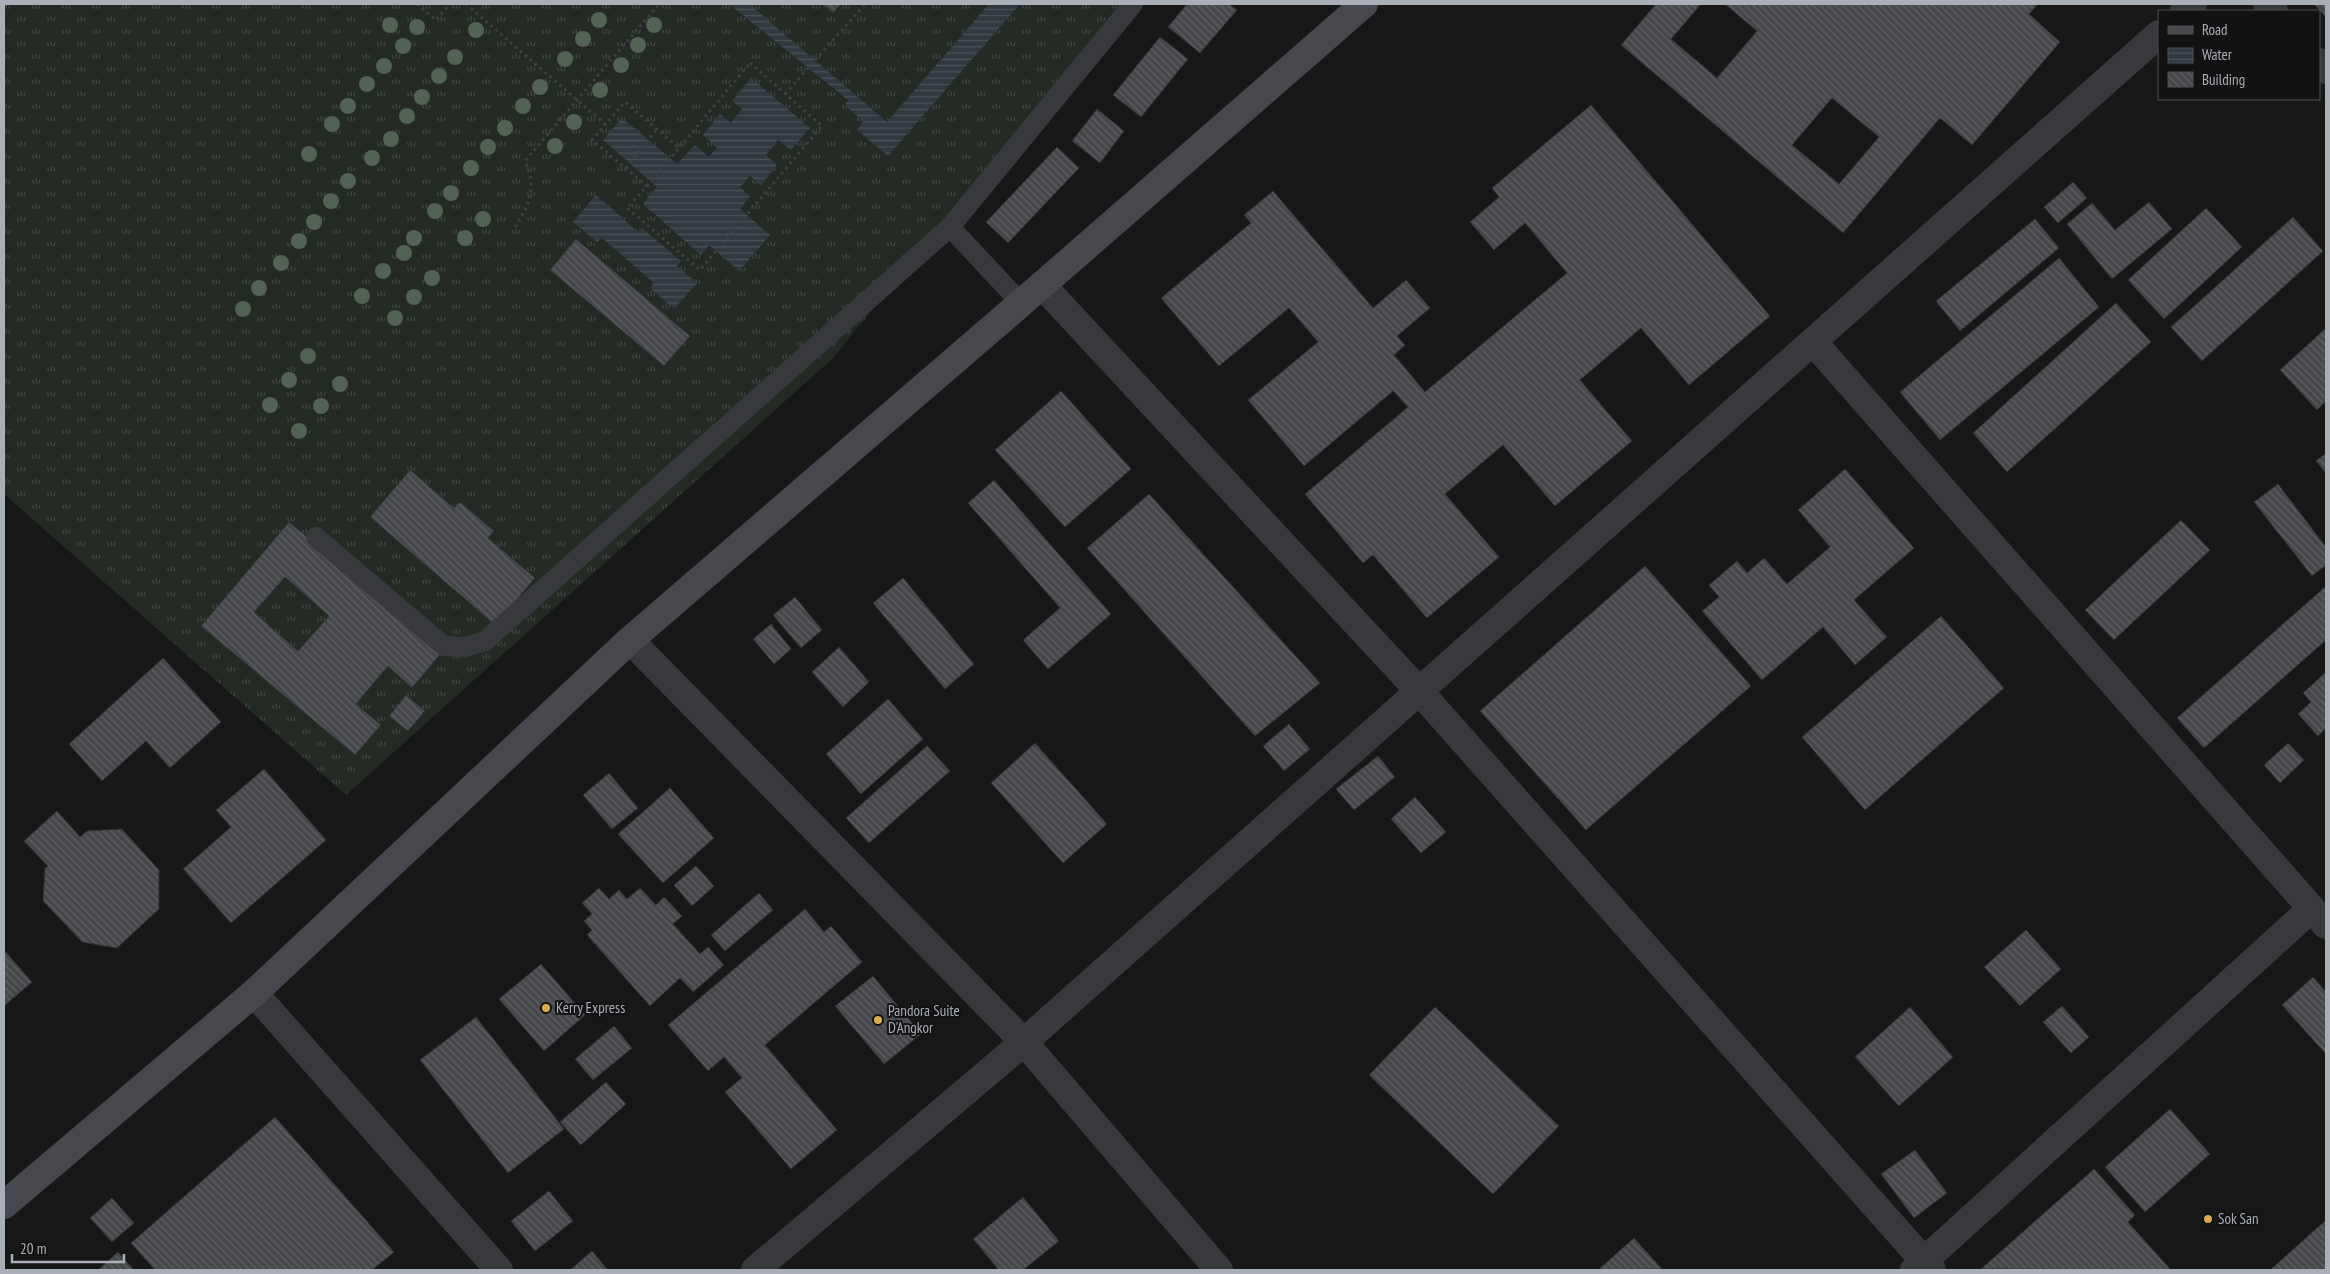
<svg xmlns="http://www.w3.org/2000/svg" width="2330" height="1274" font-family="'PT Sans Narrow',sans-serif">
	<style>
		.grass { fill: url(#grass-tufts) }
		.water { fill: url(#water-rules) }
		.building { fill: url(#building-back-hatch); stroke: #313134; fill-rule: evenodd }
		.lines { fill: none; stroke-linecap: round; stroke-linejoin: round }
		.path { stroke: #3e4044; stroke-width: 3; stroke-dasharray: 2.5 4; stroke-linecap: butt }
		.service { stroke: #38393d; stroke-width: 20 }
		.minor { stroke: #38393d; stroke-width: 28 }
		.tertiary { stroke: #38393d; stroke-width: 28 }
		.secondary { stroke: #46484d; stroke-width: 28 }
		.tree { fill: #526254 }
		.poi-dot { fill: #ddac4a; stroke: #121213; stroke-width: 2 }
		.labels { text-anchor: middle; stroke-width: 4; stroke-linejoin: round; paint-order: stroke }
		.poi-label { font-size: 15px; fill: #aaaeb7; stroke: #121213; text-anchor: start }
	</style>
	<defs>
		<pattern id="grass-tufts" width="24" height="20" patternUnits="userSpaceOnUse" patternTransform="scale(1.25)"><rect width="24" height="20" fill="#232a24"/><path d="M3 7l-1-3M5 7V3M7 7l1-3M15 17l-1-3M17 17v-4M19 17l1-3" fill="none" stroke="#404642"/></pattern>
		<pattern id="water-rules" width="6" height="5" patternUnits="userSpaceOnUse" patternTransform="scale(1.25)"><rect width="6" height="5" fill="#313940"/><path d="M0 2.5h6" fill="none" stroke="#4c5359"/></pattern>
		<pattern id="building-back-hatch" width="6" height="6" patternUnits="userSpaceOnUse" patternTransform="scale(1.25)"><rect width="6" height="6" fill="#46474b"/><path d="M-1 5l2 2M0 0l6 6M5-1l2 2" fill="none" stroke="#5e5f63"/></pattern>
	</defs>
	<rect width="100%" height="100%" fill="#171718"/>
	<!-- grass -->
	<polygon class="grass" points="4,4 1122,4 832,359 346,795 4,494"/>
	<!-- water -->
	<g class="water">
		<polygon points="729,4 749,4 887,122 989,4 1020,4 888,156 857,130 863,121 845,105 848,100"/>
		<polygon points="751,78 810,128 791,150 778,140 766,155 777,165 761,185 750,176 740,187 750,196 740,209 770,235 739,271 709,245 701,255 643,204 657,187 603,140 622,118 677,164 695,145 709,157 717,147 703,135 720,114 731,123 742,109 732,101"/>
		<polygon points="596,195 638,232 642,228 681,261 677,266 697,283 674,309 650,288 654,283 602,238 597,242 573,222"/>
	</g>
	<!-- building -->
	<g class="building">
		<polygon points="822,4 841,4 833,13"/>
		<polygon points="1187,4 1229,4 1237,10 1200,53 1168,27"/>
		<path d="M1656,4H1701L1671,39L1717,78L1757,31L1725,4H2038L2029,14L2060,42L1972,145L1940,118L1843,233L1621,45ZM1832,98L1879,137L1839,184L1792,145Z"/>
		<polygon points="2314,4 2326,4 2326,17"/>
		<polygon points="1160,37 1188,59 1141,117 1113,95"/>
		<polygon points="1591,105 1770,316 1689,385 1641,328 1580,380 1632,441 1555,506 1503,445 1445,494 1499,557 1427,618 1373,555 1363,563 1305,494 1408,407 1393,391 1304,466 1248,400 1318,342 1289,308 1219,366 1161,298 1251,223 1244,215 1273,191 1373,308 1406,280 1430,308 1397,336 1405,345 1394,355 1425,392 1567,273 1525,223 1494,250 1470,222 1499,197 1492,188"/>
		<polygon points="1097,109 1124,131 1100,163 1072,141"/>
		<polygon points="1057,147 1079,168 1008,243 986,222"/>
		<polygon points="2073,182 2087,198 2058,223 2044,207"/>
		<polygon points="2149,202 2172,229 2112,279 2067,224 2092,203 2115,230"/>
		<polygon points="2206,208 2242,247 2164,319 2128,280"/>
		<polygon points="2293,217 2323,251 2202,361 2171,327"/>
		<polygon points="2035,219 2059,248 1960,331 1936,301"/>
		<polygon points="576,239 690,336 664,366 550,270"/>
		<polygon points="2059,258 2099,307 1940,440 1900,392"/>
		<polygon points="2116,303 2151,342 2007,472 1973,433"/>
		<polygon points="2326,328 2326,401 2317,410 2280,370"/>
		<polygon points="1061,391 1131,469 1065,527 995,450"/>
		<polygon points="2326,453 2326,473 2316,461"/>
		<polygon points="1845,469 1914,548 1854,600 1887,637 1855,665 1823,627 1762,680 1702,611 1719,597 1709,585 1737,561 1747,573 1764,558 1787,584 1830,547 1798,510"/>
		<polygon points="410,470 454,508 460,502 494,531 488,538 535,578 495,625 370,517"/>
		<polygon points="994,480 1111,614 1048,669 1023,640 1060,608 968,503"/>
		<polygon points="2278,484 2326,547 2326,565 2312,576 2254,502"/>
		<polygon points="1149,494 1320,683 1255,736 1087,548"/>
		<polygon points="2181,520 2210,550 2114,640 2085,610"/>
		<path d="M289,522L443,651L412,688L388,666L356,704L381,725L355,755L201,626ZM285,577L329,616L298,651L254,612Z"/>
		<polygon points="1645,566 1751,686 1586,830 1480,711"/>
		<polygon points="903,578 974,664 945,689 873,603"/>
		<polygon points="2326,586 2326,640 2204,748 2177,718"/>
		<polygon points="795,597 822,630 801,648 773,615"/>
		<polygon points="1941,616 2004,688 1865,810 1802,737"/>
		<polygon points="771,624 791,649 774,664 753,639"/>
		<polygon points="839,647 869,682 843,707 812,672"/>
		<polygon points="163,658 221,722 170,768 146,741 102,781 69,744"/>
		<polygon points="2326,672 2326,728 2318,736 2298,714 2311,702 2303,693"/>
		<polygon points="406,695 425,711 408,731 389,716"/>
		<polygon points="888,699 923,739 861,794 826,754"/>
		<polygon points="1289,724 1310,749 1284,771 1263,746"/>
		<polygon points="1035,743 1107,824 1063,863 991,783"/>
		<polygon points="2288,743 2304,760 2280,783 2264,765"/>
		<polygon points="927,746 950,771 869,843 846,818"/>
		<polygon points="1378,756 1395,777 1354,810 1336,789"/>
		<polygon points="264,769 326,840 231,923 183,869 231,827 216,810"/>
		<polygon points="609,773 638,808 612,829 583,795"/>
		<polygon points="670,788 714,838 663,883 618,834"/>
		<polygon points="1415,797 1446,832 1421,853 1391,819"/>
		<polygon points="57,811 80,837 87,831 122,829 159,870 159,909 117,948 82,942 43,901 45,868 48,866 24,841"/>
		<polygon points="696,866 714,886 692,906 674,885"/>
		<polygon points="599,888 609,899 619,890 627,899 640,888 656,905 664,897 682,916 673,924 700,954 708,947 724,965 693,992 680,978 650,1006 587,935 592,930 584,921 592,914 582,903"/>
		<polygon points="759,893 773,910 725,951 711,935"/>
		<polygon points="805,909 824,932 831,926 862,962 765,1045 837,1130 791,1169 725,1092 742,1078 724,1057 708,1071 668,1025"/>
		<polygon points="2026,930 2061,969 2020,1006 1984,967"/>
		<polygon points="4,950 32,982 4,1006"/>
		<polygon points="541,964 585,1015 544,1051 499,999"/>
		<polygon points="873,976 921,1034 884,1064 835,1006"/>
		<polygon points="2313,977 2326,992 2326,1054 2282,1005"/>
		<polygon points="2062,1006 2089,1037 2071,1053 2043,1022"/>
		<polygon points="1435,1007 1559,1126 1493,1194 1369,1075"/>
		<polygon points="1910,1007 1953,1057 1899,1106 1855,1057"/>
		<polygon points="476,1017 564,1129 508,1173 420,1060"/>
		<polygon points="614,1026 632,1048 593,1080 575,1059"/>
		<polygon points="606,1082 626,1104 581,1145 560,1122"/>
		<polygon points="2170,1109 2210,1154 2145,1212 2105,1167"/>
		<polygon points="275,1117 394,1252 372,1270 155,1270 131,1243"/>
		<polygon points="1915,1150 1947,1193 1914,1218 1881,1174"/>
		<polygon points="2094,1169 2135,1215 2128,1222 2171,1270 1981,1269"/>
		<polygon points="549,1191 573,1221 535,1251 511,1221"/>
		<polygon points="1023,1197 1059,1241 1023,1270 999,1270 973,1239"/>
		<polygon points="112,1198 134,1223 112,1242 90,1218"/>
		<polygon points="2326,1220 2326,1270 2270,1270"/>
		<polygon points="1634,1238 1662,1269 1598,1270"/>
		<polygon points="592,1251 608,1270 570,1270"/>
		<polygon points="118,1252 134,1270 98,1270"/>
	</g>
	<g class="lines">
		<!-- path -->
		<g class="path">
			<polyline points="417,4 436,20 450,4"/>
			<polyline points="466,4 606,125"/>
			<polygon points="750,63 822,126 700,270 627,208 647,186 592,140 625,102 679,148"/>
			<polyline points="785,94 865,4"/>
			<polyline points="626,168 657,129"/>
			<polyline points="647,186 679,148"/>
			<path d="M515,227C530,203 537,188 525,161L659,4"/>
		</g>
		<!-- service -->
		<g class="service">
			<polyline points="1020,302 950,227 1133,4"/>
			<polyline points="316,537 444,646 465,647 485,641 950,227"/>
		</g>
		<!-- minor -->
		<g class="minor">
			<polyline points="2184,11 2193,4"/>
			<polyline points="1042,285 1420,692 1932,1270"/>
			<polyline points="1814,343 2326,925"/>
			<polyline points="630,640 1024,1042 1219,1270"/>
			<polyline points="254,993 499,1270"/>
			<polyline points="755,1270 1024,1042 2159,34"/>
			<polyline points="1914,1270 2311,909"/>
		</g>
		<!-- tertiary -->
		<g class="tertiary">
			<polyline points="2267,4 2274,11"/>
			<polyline points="2319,62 2326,70"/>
		</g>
		<!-- secondary -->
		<polyline class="secondary" points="4,1205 254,993 630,640 1042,285 1364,4"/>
	</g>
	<!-- trees -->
	<g class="tree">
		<circle cx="599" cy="20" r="8"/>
		<circle cx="390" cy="25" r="8"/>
		<circle cx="654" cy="25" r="8"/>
		<circle cx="417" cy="27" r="8"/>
		<circle cx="476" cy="30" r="8"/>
		<circle cx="583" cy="39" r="8"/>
		<circle cx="638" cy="45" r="8"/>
		<circle cx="403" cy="46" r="8"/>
		<circle cx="455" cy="57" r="8"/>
		<circle cx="565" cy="59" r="8"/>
		<circle cx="621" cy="65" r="8"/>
		<circle cx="384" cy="66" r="8"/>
		<circle cx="439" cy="76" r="8"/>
		<circle cx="367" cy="84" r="8"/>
		<circle cx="540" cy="87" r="8"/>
		<circle cx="600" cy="90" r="8"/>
		<circle cx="422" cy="97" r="8"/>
		<circle cx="348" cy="106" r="8"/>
		<circle cx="523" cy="106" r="8"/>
		<circle cx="407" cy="116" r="8"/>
		<circle cx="574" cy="122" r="8"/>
		<circle cx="332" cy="124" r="8"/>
		<circle cx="505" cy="128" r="8"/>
		<circle cx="391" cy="139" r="8"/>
		<circle cx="555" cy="146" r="8"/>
		<circle cx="488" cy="147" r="8"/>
		<circle cx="309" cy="154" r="8"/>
		<circle cx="372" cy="158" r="8"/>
		<circle cx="471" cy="168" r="8"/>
		<circle cx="348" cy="181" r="8"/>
		<circle cx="451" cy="193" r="8"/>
		<circle cx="331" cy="201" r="8"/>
		<circle cx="435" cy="211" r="8"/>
		<circle cx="483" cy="219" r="8"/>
		<circle cx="314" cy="222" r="8"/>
		<circle cx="414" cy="238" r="8"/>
		<circle cx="465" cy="238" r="8"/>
		<circle cx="299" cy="241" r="8"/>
		<circle cx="404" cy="253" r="8"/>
		<circle cx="281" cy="263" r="8"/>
		<circle cx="383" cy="271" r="8"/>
		<circle cx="432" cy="278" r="8"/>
		<circle cx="259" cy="288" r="8"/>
		<circle cx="362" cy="296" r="8"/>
		<circle cx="414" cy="297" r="8"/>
		<circle cx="243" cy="309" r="8"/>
		<circle cx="395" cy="318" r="8"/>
		<circle cx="308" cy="356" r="8"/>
		<circle cx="289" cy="380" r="8"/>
		<circle cx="340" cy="384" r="8"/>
		<circle cx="270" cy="405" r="8"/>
		<circle cx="321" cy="406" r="8"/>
		<circle cx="299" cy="431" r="8"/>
	</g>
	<!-- markers -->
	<g class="poi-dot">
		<circle cx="546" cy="1008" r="5"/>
		<circle cx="878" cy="1020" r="5"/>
		<circle cx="2208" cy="1219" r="5"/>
	</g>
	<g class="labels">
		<!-- poi labels -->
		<g class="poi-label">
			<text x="556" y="1013">Kerry Express</text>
			<text x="888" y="1016">Pandora Suite<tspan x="888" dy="17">D'Angkor</tspan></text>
			<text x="2218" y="1224">Sok San</text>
		</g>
	</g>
	<!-- border -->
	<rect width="2330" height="1274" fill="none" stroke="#aaaeb7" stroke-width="10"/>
	<!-- legend -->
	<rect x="2158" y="10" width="162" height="90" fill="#121213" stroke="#4f5055"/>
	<rect x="2168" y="26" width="25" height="8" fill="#46484d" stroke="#4f5055"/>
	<text x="2202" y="35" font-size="15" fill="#aaaeb7">Road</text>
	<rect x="2168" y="48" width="25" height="15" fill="url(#water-rules)" stroke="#4f5055"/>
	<text x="2202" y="60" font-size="15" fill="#aaaeb7">Water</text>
	<rect x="2168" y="72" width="25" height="15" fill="url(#building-back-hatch)" stroke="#4f5055"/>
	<text x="2202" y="85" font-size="15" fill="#aaaeb7">Building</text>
	<!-- scale -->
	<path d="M12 1254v8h112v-8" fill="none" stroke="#aaaeb7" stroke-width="2.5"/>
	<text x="20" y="1254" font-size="15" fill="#aaaeb7" stroke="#121213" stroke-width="4" paint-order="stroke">20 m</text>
</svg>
